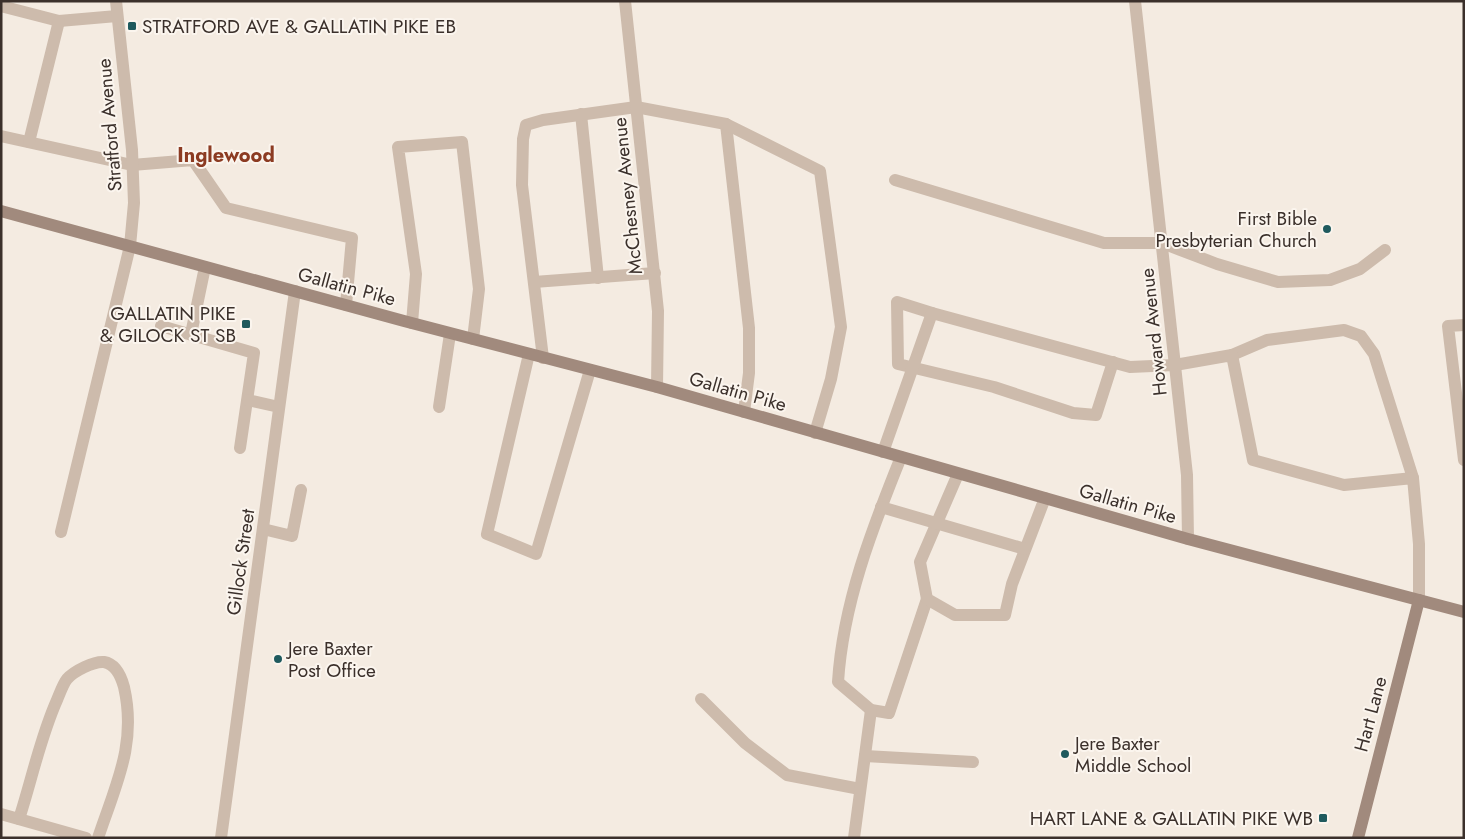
<svg xmlns="http://www.w3.org/2000/svg" width="1465" height="839" font-family="Jost,sans-serif">
	<style>
		.lines { fill: none; stroke-linecap: round; stroke-linejoin: round }
		.service { stroke: #cdbbac; stroke-width: 12 }
		.minor { stroke: #cdbbac; stroke-width: 12 }
		.tertiary { stroke: #cdbbac; stroke-width: 12 }
		.secondary { stroke: #a18a7d; stroke-width: 12 }
		.poi-dot { fill: #1f5a5e; stroke: #fbf5ee; stroke-width: 2 }
		.labels { text-anchor: middle; stroke-width: 4; stroke-linejoin: round; paint-order: stroke }
		.poi-label { font-size: 19px; fill: #3b302b; stroke: #fbf5ee; text-anchor: start }
		.street-label { font-size: 19px; fill: #3b302b; stroke: #fbf5ee }
		.neighbourhood-label { font-size: 20px; font-weight: bold; fill: #8c3b22; stroke: #fbf5ee }
	</style>
	<rect width="100%" height="100%" fill="#f4ebe1"/>
	<g class="lines">
		<!-- service -->
		<g class="service">
			<polyline points="1,6 59,21 117,16"/>
			<polyline points="581,114 598,278"/>
			<polyline points="726,124 749,328 749,373 744,412"/>
			<polyline points="1,136 132,165 193,160 226,208 352,238 346,305"/>
			<polyline points="29,142 59,21"/>
			<polyline points="895,180 1104,243 1162,243 1217,264 1278,282 1330,280 1360,269 1385,250"/>
			<polyline points="534,282 655,273"/>
			<polyline points="932,313 897,302 898,364 994,387 1073,413 1096,415 1113,362"/>
			<polyline points="412,323 416,274 398,147 462,142 479,289 473,339"/>
			<polyline points="1464,325 1448,326 1464,460"/>
			<polyline points="161,326 254,353 240,448"/>
			<polyline points="191,334 205,267"/>
			<polyline points="529,354 487,534 536,554 590,370"/>
			<polyline points="1232,355 1267,340 1344,330 1361,336 1374,354 1413,478"/>
			<polyline points="543,358 522,185 523,139 526,125 543,120 636,107 726,124 820,171 841,327 831,379 815,433"/>
			<polyline points="248,400 279,407"/>
			<polyline points="439,407 450,334"/>
			<polyline points="883,452 932,313 1130,367 1175,365 1232,355 1253,460 1344,485 1413,478 1419,544 1419,600"/>
			<path d="M901,457C872,529 843,603 838,682L871,710L889,713L927,599"/>
			<polyline points="958,474 920,562 927,599 955,615 1005,615 1012,584 1045,498"/>
			<polyline points="881,507 1025,549"/>
			<polyline points="263,529 292,536 301,490"/>
			<polyline points="61,532 130,246"/>
			<polyline points="701,699 745,743 787,775 860,789"/>
			<polyline points="865,756 973,762"/>
			<path d="M19,819C32,779 40,738 57,700C60,693 63,684 67,679C74,671 94,661 104,662C116,664 121,676 124,687C137,744 116,784 98,838"/>
			<polyline points="854,838 871,710"/>
		</g>
		<!-- minor -->
		<g class="minor">
			<polyline points="625,1 658,311 657,387"/>
			<polyline points="1135,1 1187,475 1188,539"/>
			<polyline points="1,814 86,838"/>
			<polyline points="221,838 295,291"/>
		</g>
		<!-- tertiary -->
		<polyline class="tertiary" points="116,1 132,150 134,203 130,246"/>
		<!-- secondary -->
		<g class="secondary">
			<polyline points="1,211 404,321 657,387 1188,539 1464,612"/>
			<polyline points="1358,838 1419,600"/>
		</g>
	</g>
	<!-- markers -->
	<g class="poi-dot">
		<rect x="127" y="21" width="10" height="10" rx="2.5"/>
		<circle cx="1327" cy="229" r="5"/>
		<rect x="241" y="319" width="10" height="10" rx="2.5"/>
		<circle cx="278" cy="659" r="5"/>
		<circle cx="1065" cy="754" r="5"/>
		<rect x="1318" y="813" width="10" height="10" rx="2.5"/>
	</g>
	<g class="labels">
		<!-- poi labels -->
		<g class="poi-label">
			<text x="142" y="33">STRATFORD AVE &amp; GALLATIN PIKE EB</text>
			<text x="1317" y="225" text-anchor="end">First Bible<tspan x="1317" dy="22">Presbyterian Church</tspan></text>
			<text x="236" y="320" text-anchor="end">GALLATIN PIKE<tspan x="236" dy="22">&amp; GILOCK ST SB</tspan></text>
			<text x="288" y="655">Jere Baxter<tspan x="288" dy="22">Post Office</tspan></text>
			<text x="1075" y="750">Jere Baxter<tspan x="1075" dy="22">Middle School</tspan></text>
			<text x="1313" y="825" text-anchor="end">HART LANE &amp; GALLATIN PIKE WB</text>
		</g>
		<!-- street labels -->
		<g class="street-label">
			<text transform="translate(109 125) rotate(-95)" y="7">Stratford Avenue</text>
			<text transform="translate(627 196) rotate(-96)" y="7">McChesney Avenue</text>
			<text transform="translate(347 286) rotate(15)" y="7">Gallatin Pike</text>
			<text transform="translate(1153 332) rotate(-96)" y="7">Howard Avenue</text>
			<text transform="translate(738 391) rotate(16)" y="7">Gallatin Pike</text>
			<text transform="translate(1128 503) rotate(16)" y="7">Gallatin Pike</text>
			<text transform="translate(240 562) rotate(-82)" y="7">Gillock Street</text>
			<text transform="translate(1370 714) rotate(-75)" y="7">Hart Lane</text>
		</g>
		<!-- neighbourhood labels -->
		<g class="neighbourhood-label">
			<text x="226" y="162">Inglewood</text>
		</g>
	</g>
	<!-- border -->
	<rect width="1465" height="839" fill="none" stroke="#3b302b" stroke-width="5"/>
</svg>
